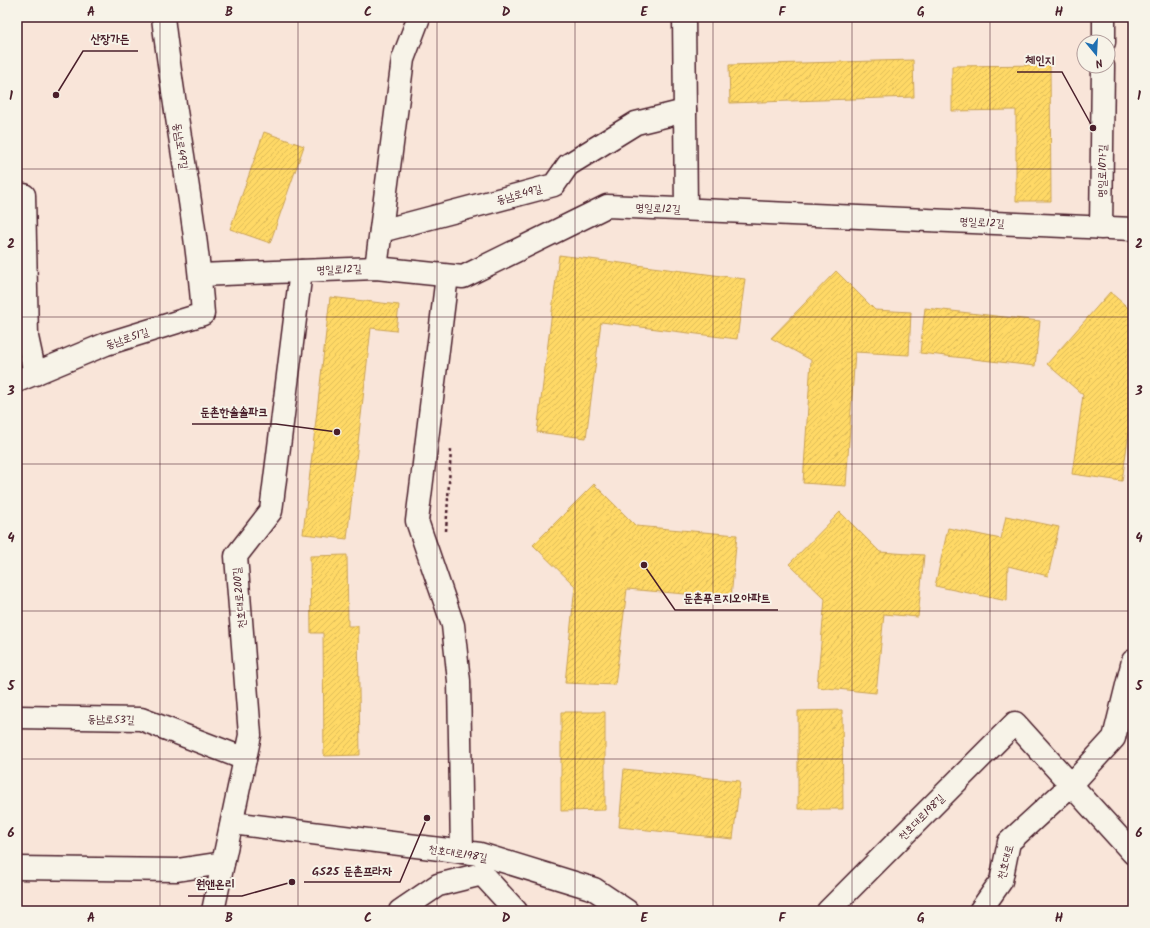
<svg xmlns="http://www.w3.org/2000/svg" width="1150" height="928" font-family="Kalam,'Poor Story',sans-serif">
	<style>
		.homes { fill: url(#homes-hatch); stroke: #c9a154 }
		.shops { fill: url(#shops-hatch); stroke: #b35154 }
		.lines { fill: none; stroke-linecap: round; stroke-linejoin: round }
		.minor-casing { stroke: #4a1f2b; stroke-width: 25 }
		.path { stroke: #4a1f2b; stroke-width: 2.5; stroke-dasharray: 3 3; stroke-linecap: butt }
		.minor { stroke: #f7f3e8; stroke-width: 22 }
		.grid { fill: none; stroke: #4a1f2b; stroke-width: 1; stroke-opacity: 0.55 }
		.labels { text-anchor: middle; stroke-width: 4; stroke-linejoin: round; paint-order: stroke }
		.street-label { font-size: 11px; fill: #4a1f2b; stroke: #f7f3e8 }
		.leader { fill: none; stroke: #4a1f2b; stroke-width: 1.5 }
		.callout-dot { fill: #4a1f2b; stroke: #f7f3e8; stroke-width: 1.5 }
		.callout-label { font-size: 12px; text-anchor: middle; font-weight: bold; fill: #4a1f2b; stroke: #f7f3e8; stroke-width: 4; stroke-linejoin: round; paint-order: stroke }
		.neatline { fill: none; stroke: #4a1f2b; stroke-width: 1.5 }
		.grid-label { font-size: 13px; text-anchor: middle; font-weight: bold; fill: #4a1f2b }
	</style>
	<defs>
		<pattern id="homes-hatch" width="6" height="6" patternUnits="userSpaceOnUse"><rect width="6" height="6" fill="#ffd966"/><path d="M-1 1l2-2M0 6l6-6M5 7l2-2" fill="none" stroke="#dcba59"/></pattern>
		<pattern id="shops-hatch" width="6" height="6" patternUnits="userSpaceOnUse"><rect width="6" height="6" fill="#e06666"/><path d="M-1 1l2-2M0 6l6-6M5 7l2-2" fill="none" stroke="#b85354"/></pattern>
	</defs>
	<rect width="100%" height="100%" fill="#f9e5d9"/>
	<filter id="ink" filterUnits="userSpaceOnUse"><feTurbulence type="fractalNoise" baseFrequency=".025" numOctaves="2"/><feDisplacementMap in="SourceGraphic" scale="8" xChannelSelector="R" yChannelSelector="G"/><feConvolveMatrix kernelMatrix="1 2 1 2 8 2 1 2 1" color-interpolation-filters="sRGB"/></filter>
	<g filter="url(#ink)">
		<!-- homes -->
		<g class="homes">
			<polygon points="913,60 914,97 730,103 729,65"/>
			<polygon points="1050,65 1051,201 1016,201 1016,110 952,111 952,66"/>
			<polygon points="264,132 304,146 270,243 230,229"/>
			<polygon points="559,255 745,279 737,339 601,322 586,438 537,432"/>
			<polygon points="836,271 875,310 911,312 909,355 855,352 846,486 803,483 811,360 771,338"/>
			<polygon points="1110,292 1133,312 1133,403 1122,481 1072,474 1083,395 1047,364"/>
			<polygon points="330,297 399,305 396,331 371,328 347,539 303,534"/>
			<polygon points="925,308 1040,321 1035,366 920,353"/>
			<polygon points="594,484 636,526 737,535 731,598 627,589 615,685 565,683 575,586 533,545"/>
			<polygon points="840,512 880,552 924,555 918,617 884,614 876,693 817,687 825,599 789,564"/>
			<polygon points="1006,516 1059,527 1048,576 1008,566 1007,601 935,586 948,528 1001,539"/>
			<polygon points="347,555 348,626 358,626 360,755 324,756 323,633 311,633 310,556"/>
			<polygon points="842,710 843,809 798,809 798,711"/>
			<polygon points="561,712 605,712 605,810 561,811"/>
			<polygon points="624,769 740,781 733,839 619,827"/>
		</g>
		<!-- shops -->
		<polygon class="shops" points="1133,730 1133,754 1129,753"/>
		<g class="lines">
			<!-- minor casing -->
			<g class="minor-casing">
				<g id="minor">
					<polyline points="684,17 686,209"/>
					<polyline points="1104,42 1104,17"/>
					<polyline points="24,195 27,337 35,374"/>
					<polyline points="1101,228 1103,66"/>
					<polyline points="381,231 554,185 568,165 636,123 685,111"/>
					<polyline points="376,268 403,59 419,17"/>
					<polyline points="200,275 376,268 463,277 607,206 1133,229"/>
					<polyline points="447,276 417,521 453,625 459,681 462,852"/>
					<path d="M17,381L106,344L203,314C196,214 174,116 163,17"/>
					<polyline points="17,717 141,719 245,759"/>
					<polyline points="232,823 480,854 594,889 627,911"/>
					<polyline points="17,868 177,870 223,863"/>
					<polyline points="213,911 250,735 236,556 271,511 301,271"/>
					<polyline points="400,911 438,885 482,874 516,911"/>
					<polyline points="828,911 1015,723 1133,853"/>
					<polyline points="980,911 1001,881 1009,842 1071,785 1114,738 1133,661"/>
				</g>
			</g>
			<!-- path -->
			<polyline class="path" points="446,531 451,450"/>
			<!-- minor -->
			<use href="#minor" class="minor"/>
		</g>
	</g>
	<!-- grid -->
	<path class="grid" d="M160,17V911M298,17V911M437,17V911M575,17V911M713,17V911M852,17V911M990,17V911M17,169H1133M17,317H1133M17,464H1133M17,611H1133M17,759H1133"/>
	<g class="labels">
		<!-- street labels -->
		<g class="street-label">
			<text transform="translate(181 146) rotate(81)" y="4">동남로49길</text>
			<text transform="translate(1102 171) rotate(-89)" y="4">명일로10가길</text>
			<text transform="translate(519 194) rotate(-15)" y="4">동남로49길</text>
			<text transform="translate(658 208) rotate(2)" y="4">명일로12길</text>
			<text transform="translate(982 222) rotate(3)" y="4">명일로12길</text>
			<text transform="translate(339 269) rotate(-2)" y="4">명일로12길</text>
			<text transform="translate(127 338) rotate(-18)" y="4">동남로51길</text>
			<text transform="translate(239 598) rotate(-95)" y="4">천호대로200길</text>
			<text transform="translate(111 719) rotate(1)" y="4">동남로53길</text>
			<text transform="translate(921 817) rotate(-45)" y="4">천호대로198길</text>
			<text transform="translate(458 853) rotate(9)" y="4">천호대로198길</text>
			<text transform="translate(1005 862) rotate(-75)" y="4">천호대로</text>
		</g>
	</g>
	<!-- callouts -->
	<path class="leader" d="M56 95L83 51H138M1093 128L1062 72H1017M337 432L276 424H192M644 565L675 610H778M427 818L400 882H304M292 882L242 896H188"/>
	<g class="callout-dot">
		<circle cx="56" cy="95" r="4"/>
		<circle cx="1093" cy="128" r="4"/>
		<circle cx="337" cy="432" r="4"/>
		<circle cx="644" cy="565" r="4"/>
		<circle cx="427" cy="818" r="4"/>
		<circle cx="292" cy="882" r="4"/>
	</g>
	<g class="callout-label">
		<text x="110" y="43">산장가든</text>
		<text x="1040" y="64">체인지</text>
		<text x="234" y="416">둔촌한솔솔파크</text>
		<text x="727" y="602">둔촌푸르지오아파트</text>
		<text x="352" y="875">GS25 둔촌프라자</text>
		<text x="215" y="888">원앤온리</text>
	</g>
	<!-- margin -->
	<rect width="1150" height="928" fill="none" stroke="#f7f3e8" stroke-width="44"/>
	<!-- north arrow -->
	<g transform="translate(1096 54) rotate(162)"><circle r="19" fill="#f7f3e8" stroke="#b29e9c"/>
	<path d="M0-3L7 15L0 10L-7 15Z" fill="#1f6fb2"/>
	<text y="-6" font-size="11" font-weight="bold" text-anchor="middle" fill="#4a1f2b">N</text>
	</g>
	<rect x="22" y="22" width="1106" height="884" class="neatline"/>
	<g class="grid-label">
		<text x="91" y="16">A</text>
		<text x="229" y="16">B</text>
		<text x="368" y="16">C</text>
		<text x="506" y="16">D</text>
		<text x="644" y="16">E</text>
		<text x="782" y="16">F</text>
		<text x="921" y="16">G</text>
		<text x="1059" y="16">H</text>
		<text x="11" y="100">1</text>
		<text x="1139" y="100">1</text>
		<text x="11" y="248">2</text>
		<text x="1139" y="248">2</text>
		<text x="11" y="395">3</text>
		<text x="1139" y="395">3</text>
		<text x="11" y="542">4</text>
		<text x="1139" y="542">4</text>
		<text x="11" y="690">5</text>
		<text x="1139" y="690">5</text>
		<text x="11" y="837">6</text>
		<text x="1139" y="837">6</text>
		<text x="91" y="922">A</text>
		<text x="229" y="922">B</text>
		<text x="368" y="922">C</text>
		<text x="506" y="922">D</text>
		<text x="644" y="922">E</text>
		<text x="782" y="922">F</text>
		<text x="921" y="922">G</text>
		<text x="1059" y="922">H</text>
	</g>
</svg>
